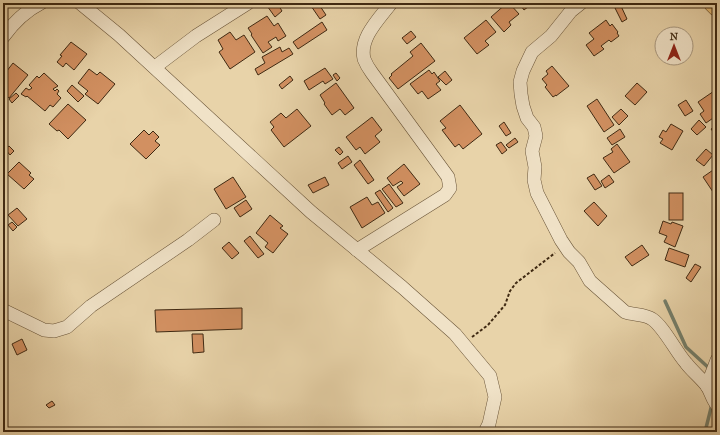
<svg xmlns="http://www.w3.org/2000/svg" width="720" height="435" font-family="'IM FELL French Canon',serif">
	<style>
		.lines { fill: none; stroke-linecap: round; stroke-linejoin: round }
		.stream { stroke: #747f6b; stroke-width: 3.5 }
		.building { fill: #d29061; stroke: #3f2912 }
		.minor-casing { stroke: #695438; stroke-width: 14 }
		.major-casing { stroke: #3f2912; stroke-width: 18 }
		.path { stroke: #3f2912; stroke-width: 2; stroke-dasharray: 3 2; stroke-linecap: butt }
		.minor { stroke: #f0e2c7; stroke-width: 13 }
		.major { stroke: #e4ba74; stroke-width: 17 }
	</style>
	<rect width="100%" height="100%" fill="#e8d3a9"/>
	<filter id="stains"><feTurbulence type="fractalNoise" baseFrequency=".005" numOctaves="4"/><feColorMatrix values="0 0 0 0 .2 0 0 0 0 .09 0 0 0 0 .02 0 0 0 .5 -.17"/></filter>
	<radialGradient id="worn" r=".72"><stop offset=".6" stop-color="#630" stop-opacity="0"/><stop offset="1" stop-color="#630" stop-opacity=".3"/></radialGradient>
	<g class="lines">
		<!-- stream -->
		<g class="stream">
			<polyline points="665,301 686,347 710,369"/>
			<polyline points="705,432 712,404"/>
		</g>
	</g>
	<!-- building -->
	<g class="building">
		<polygon points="265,3 277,3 282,11 275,17"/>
		<polygon points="309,3 318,3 326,15 320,19"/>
		<polygon points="507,3 509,3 519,14 509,22 511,25 504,32 491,17"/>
		<polygon points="513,3 533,3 524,10 519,3 516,6"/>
		<polygon points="621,6 627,19 622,22 615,8"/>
		<polygon points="267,16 274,26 278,23 286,36 278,41 276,37 268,42 272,47 263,53 251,35 252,34 248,28"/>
		<polygon points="486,20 496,32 485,41 489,45 477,54 464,38"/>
		<polygon points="606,20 610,26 612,24 618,32 617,33 619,36 611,42 609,40 601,46 604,49 594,56 586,45 594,39 589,33"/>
		<polygon points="322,22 327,30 298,49 293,42"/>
		<polygon points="411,31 416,37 407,44 402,38"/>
		<polygon points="230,32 236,40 244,35 255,52 230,69 219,52 223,49 218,40"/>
		<polygon points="71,42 87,54 74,70 66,63 63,67 57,62 62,56 60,55"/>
		<polygon points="421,43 435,61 398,89 389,78 392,75 391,74 413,56 410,52"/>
		<polygon points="280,47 282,52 289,48 293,54 258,75 255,69 265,63 262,57"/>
		<polygon points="13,63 28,75 9,98 3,93 3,76"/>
		<polygon points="552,66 569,86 556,96 556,95 553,97 545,87 547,85 542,79 548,74 546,71"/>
		<polygon points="325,68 333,79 325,84 323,81 309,90 304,81"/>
		<polygon points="89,69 97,75 100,72 115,84 98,104 85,94 88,91 78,83"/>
		<polygon points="429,70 432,74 434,72 440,81 436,84 441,90 428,99 422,91 418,94 410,84"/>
		<polygon points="445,71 452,80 446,85 438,77"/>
		<polygon points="44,73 58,86 53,89 55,91 57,89 59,91 57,94 61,98 53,107 50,105 45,111 27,96 26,97 21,94 26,88 29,90 32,88 29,85 37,76 39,78"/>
		<polygon points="336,73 340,78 337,81 333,75"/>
		<polygon points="290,76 293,80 282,89 279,85"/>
		<polygon points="336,83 354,108 345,115 340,109 332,115 324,104 325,103 320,95"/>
		<polygon points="637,83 647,92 635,105 625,96"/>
		<polygon points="72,85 84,96 78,102 67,91"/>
		<polygon points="717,89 717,118 716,116 706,123 700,114 704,111 698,102"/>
		<polygon points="16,93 19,96 12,103 9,99"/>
		<polygon points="597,99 614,125 604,132 587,106"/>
		<polygon points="686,100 693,111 685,116 678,105"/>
		<polygon points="68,104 86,120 68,139 59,130 57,131 49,124"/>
		<polygon points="460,105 482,134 463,149 459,144 455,147 442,130 446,128 440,121"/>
		<polygon points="297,109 311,126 284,147 271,130 274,127 270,122 281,113 286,118"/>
		<polygon points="621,109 628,116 619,125 612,117"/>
		<polygon points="372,117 382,130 375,136 380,142 365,154 360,147 356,150 346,137"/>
		<polygon points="699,120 706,127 697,135 691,129"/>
		<polygon points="504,122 511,133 506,136 499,126"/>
		<polygon points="671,124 683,131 672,150 660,143 663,139 659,137 663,130 666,132"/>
		<polygon points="717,125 717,137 711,129"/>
		<polygon points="620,129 625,137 612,145 607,138"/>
		<polygon points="144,130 149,135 153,131 159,137 155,141 160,145 146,159 130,144"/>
		<polygon points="515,138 518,142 509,148 506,145"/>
		<polygon points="501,142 507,150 502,154 496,145"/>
		<polygon points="617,144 630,162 614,173 603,158 613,152 611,149"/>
		<polygon points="9,146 14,151 10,155 5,149"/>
		<polygon points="339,147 343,152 340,155 335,150"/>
		<polygon points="706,149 713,155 704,166 696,160"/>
		<polygon points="348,156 352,162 342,169 338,163"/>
		<polygon points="360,160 374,180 368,184 354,165"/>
		<polygon points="19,162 31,173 29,175 34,179 24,189 7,174"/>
		<polygon points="404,164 420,184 404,196 397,187 403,183 401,181 393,186 387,178"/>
		<polygon points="716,168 717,189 713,192 703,177"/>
		<polygon points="594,174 602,186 595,190 587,178"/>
		<polygon points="609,175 614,182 605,188 601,181"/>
		<polygon points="233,177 246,197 226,209 214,189"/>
		<polygon points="325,177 329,185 313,193 308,185"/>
		<polygon points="389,184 403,203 396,207 382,189"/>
		<polygon points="380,190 393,208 388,212 375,193"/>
		<rect x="669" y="193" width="14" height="27"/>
		<polygon points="367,197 372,205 378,202 385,213 362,228 350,207"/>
		<polygon points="246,200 252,209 240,217 234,208"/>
		<polygon points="594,202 607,216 598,226 584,211"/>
		<polygon points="17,208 27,219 18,226 8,215"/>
		<polygon points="270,215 283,226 280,228 288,234 273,253 265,247 268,243 256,233"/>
		<polygon points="663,221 671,224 672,222 683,226 675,247 664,242 667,236 659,233"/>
		<polygon points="12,222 17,227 13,231 8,225"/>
		<polygon points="250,236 264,254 258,258 244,241"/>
		<polygon points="229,242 239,253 232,259 222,248"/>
		<polygon points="642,245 649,255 632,266 625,257"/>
		<polygon points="669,248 689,255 685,267 665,260"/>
		<polygon points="695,264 701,267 691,282 686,278"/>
		<polygon points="242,308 242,329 156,332 155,310"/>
		<polygon points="192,334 203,334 204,352 193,353"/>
		<polygon points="22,339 27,350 17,355 12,344"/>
		<polygon points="52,401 55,405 49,408 46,405"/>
	</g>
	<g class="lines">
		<!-- minor casing -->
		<g class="minor-casing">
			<g id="minor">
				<polyline points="80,3 119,35 311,212 402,287 455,334 490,376 495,397 489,424 485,432"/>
				<path d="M581,3L571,11L551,36L532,52L523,71L520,82L521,94L523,106L527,118L534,127L536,136L532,151L535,167L534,180L537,193L561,240L569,252L579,262L590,281L625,312C633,315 645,314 652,319C664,327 676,352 686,363C692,371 701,378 707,386C711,392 712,399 717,405"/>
				<path d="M3,37C14,22 25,11 41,3"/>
				<polyline points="155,67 196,36 248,3"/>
				<path d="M357,250L445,195L450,188L448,177L372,73C369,69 366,64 364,59C359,38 379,19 391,3"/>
				<polyline points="3,310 44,330 54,331 67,327 91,306 188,240 214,220"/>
				<polyline points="707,386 717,360"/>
			</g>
		</g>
		<!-- major casing -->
		<g class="major-casing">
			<polyline id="major" points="712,3 717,8"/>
		</g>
		<!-- path -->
		<polyline class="path" points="472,337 488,325 505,305 510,291 516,283 555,253"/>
		<!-- minor -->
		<use href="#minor" class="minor"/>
		<!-- major -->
		<use href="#major" class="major"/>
	</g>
	<!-- margin -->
	<rect width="720" height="435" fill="none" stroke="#e8d3a9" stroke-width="16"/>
	<rect x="4" y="4" width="712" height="427" fill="none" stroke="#3f2912" stroke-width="2"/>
	<rect x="8" y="8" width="704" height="419" fill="none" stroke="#3f2912"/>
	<!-- north arrow -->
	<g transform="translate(674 46)"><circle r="19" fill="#f0e2c7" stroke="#a9987f"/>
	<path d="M0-3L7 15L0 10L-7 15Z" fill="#8f2418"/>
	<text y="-6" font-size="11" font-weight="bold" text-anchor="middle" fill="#3f2912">N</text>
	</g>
	<rect width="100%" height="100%" filter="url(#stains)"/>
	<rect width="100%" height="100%" fill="url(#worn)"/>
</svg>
